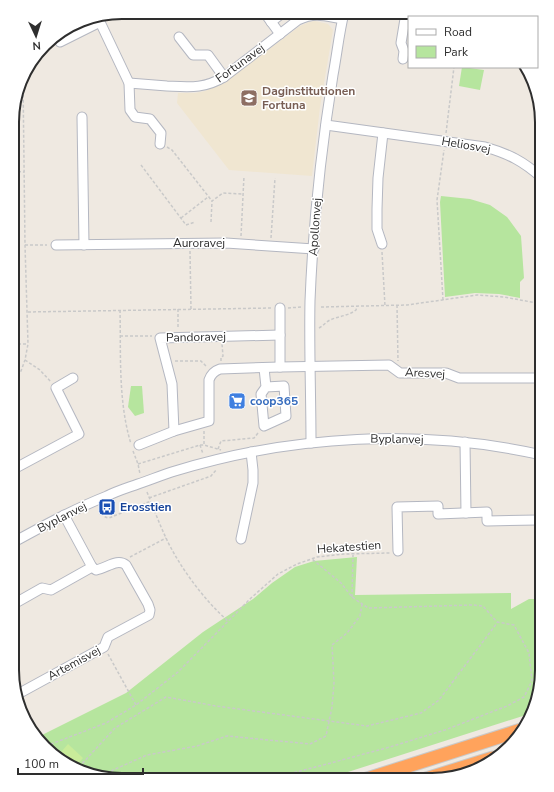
<svg xmlns="http://www.w3.org/2000/svg" width="554" height="792" font-family="'Nunito Sans',sans-serif">
	<style>
		.education { fill: #f0e6d1 }
		.green { fill: #b6e59e }
		.pitch { fill: #c9ec9a }
		.lines { fill: none; stroke-linecap: round; stroke-linejoin: round }
		.minor-casing { stroke: #b4b7c1; stroke-width: 11 }
		.highway-casing { stroke: #c9c9c9; stroke-width: 15 }
		.path { stroke: #c9c9c9; stroke-width: 1.5; stroke-dasharray: 3 2; stroke-linecap: butt }
		.minor { stroke: #fff; stroke-width: 9 }
		.highway { stroke: #ffa35c; stroke-width: 13 }
		.labels { text-anchor: middle; stroke-width: 3; stroke-linejoin: round; paint-order: stroke }
		.street-label { font-size: 12px; fill: #2e2e2e; stroke: #fff }
		.education-label { font-size: 12px; font-weight: bold; fill: #785e54; stroke: #fff; text-anchor: start }
		.shop-label { font-size: 12px; font-weight: bold; fill: #366cbe; stroke: #fff; text-anchor: start }
		.transit-label { font-size: 12px; font-weight: bold; fill: #164399; stroke: #fff; text-anchor: start }
		.rim { fill: none; stroke: #2e2e2e; stroke-width: 2 }
	</style>
	<rect width="100%" height="100%" fill="#efe9e1"/>
	<!-- education -->
	<polygon class="education" points="315,21 328,24 333,30 320,107 312,176 229,170 177,103 178,93 195,93 205,91 226,81 300,26 309,22"/>
	<!-- green -->
	<g class="green">
		<polygon points="462,67 484,70 480,90 459,86"/>
		<polygon points="441,196 470,199 490,205 507,217 521,236 524,278 520,282 520,298 499,294 475,293 445,297 440,202"/>
		<polygon points="131,386 142,386 144,413 135,416 128,407"/>
		<polygon points="357,557 355,595 511,593 511,609 529,599 542,599 542,677 529,714 323,780 108,779 55,757 38,737 126,693 203,632 253,599 272,583 295,567 314,561"/>
	</g>
	<!-- pitch -->
	<polygon class="pitch" points="68,744 83,758 76,766 56,758"/>
	<g class="lines">
		<!-- minor casing -->
		<g class="minor-casing">
			<g id="minor">
				<polyline points="264,12 280,34"/>
				<polyline points="271,22 284,12"/>
				<polyline points="179,37 193,55 208,55 224,77"/>
				<polyline points="60,42 100,22 129,83 130,110 135,117 150,119 161,133 160,144"/>
				<polyline points="403,59 404,51 401,43 406,13"/>
				<path d="M129,83C142,84 154,85 167,86C189,87 204,89 224,77L298,20C315,12 325,16 342,19"/>
				<polyline points="82,117 84,245"/>
				<path d="M326,125L485,147C509,154 523,161 542,178"/>
				<polyline points="382,244 377,229 377,209 378,178 383,133"/>
				<polyline points="56,245 226,243 314,249"/>
				<polyline points="280,367 280,308"/>
				<polyline points="264,368 266,387 284,386 286,416 264,426 261,394 266,387"/>
				<polyline points="174,431 172,384 160,338 280,335"/>
				<polyline points="465,442 466,513"/>
				<path d="M311,443C311,396 309,348 310,301C313,225 321,150 333,75C337,54 339,33 344,13"/>
				<path d="M139,445L174,431L209,421V380C211,374 214,371 220,369L280,367L389,365L400,373H446L459,378H542"/>
				<polyline points="12,470 79,434 56,388 73,378"/>
				<polyline points="241,539 253,483 253,470 251,452"/>
				<path d="M12,543C43,526 74,509 107,496C117,491 127,488 138,484C150,480 162,475 175,471C293,435 421,428 542,455"/>
				<polyline points="398,551 397,507 438,506 438,514 487,512 487,521 537,520"/>
				<polyline points="12,605 42,588 51,590 92,567 64,515"/>
				<path d="M18,694L104,647L108,637L149,615L150,610L148,604L126,565C117,558 107,568 96,570L92,567"/>
			</g>
		</g>
		<!-- highway casing -->
		<g class="highway-casing">
			<g id="highway">
				<polyline points="364,780 524,729"/>
				<polyline points="423,780 493,758"/>
			</g>
		</g>
		<!-- path -->
		<g class="path">
			<polyline points="446,133 454,67"/>
			<polyline points="167,147 172,150 212,201"/>
			<polyline points="141,165 186,225 195,222"/>
			<polyline points="13,171 24,172"/>
			<polyline points="181,218 208,197"/>
			<polyline points="211,222 212,201 223,193 243,194"/>
			<polyline points="241,236 244,176"/>
			<polyline points="271,238 275,178"/>
			<polyline points="25,245 47,245"/>
			<polyline points="190,251 191,309"/>
			<polyline points="382,252 385,306"/>
			<polyline points="443,300 437,200 444,150"/>
			<polyline points="397,305 398,361"/>
			<polyline points="321,307 407,305 477,295 504,297 542,304"/>
			<polyline points="288,308 301,307"/>
			<polyline points="178,309 178,329"/>
			<path d="M120,310C121,355 118,401 131,444"/>
			<polyline points="28,312 272,308"/>
			<path d="M319,328C323,326 326,322 330,320C339,316 348,316 356,310L357,306"/>
			<polyline points="120,336 152,336"/>
			<polyline points="542,343 542,337"/>
			<polyline points="13,344 28,344"/>
			<polyline points="25,360 40,370 51,382"/>
			<polyline points="175,361 201,361 207,367"/>
			<polyline points="221,361 221,357 223,356 222,344"/>
			<polyline points="12,384 21,371 25,360 28,344 25,245 23,79"/>
			<polyline points="204,431 204,445"/>
			<polyline points="200,445 203,454"/>
			<polyline points="218,449 221,441 254,438 258,433"/>
			<polyline points="133,451 138,464 140,474"/>
			<polyline points="138,464 200,445 204,445 221,450"/>
			<path d="M147,492C153,507 159,523 166,538C179,566 204,600 228,621"/>
			<polyline points="149,498 211,476 217,469"/>
			<path d="M100,508C102,513 103,518 109,518L151,501"/>
			<polyline points="130,557 166,538"/>
			<polyline points="352,597 353,555"/>
			<polyline points="108,654 136,705"/>
			<polyline points="20,703 34,732"/>
			<polyline points="46,746 106,723 136,705 178,672 251,598 278,574 297,564 317,557 344,554 390,553"/>
			<polyline points="79,767 115,728 166,697 216,706 367,726 421,713 439,700 497,623"/>
			<polyline points="103,777 113,770 147,755 197,746 227,736 310,744 326,736 332,707 334,683 332,645 347,633 360,616 362,604"/>
			<polyline points="265,780 327,764 390,747 445,730 507,706 524,697 532,681 529,653 514,625 497,622 483,606 473,605 368,608 352,597 341,583 312,559"/>
		</g>
		<!-- minor -->
		<use href="#minor" class="minor"/>
		<!-- highway -->
		<use href="#highway" class="highway"/>
	</g>
	<!-- icons -->
	<defs>
		<g id="school-square" transform="scale(0.9)"><rect x="-9" y="-9" width="18" height="18" rx="4" fill="#8d6e63" stroke="#fff"/><path d="M0-5L7-2L0 1L-7-2ZM-4 1L0 2.5L4 1V4Q0 6-4 4Z" fill="#fff"/></g>
		<g id="supermarket-square" transform="scale(0.9)"><rect x="-9" y="-9" width="18" height="18" rx="4" fill="#3f7fe0" stroke="#fff"/><path d="M-6-5.5h2.5l.6 2H6L4.5 2H-2.5L-4.4-4H-6ZM-1.5 3.2a1.3 1.3 0 1 0 .1 0ZM3 3.2a1.3 1.3 0 1 0 .1 0Z" fill="#fff"/></g>
		<g id="bus-square" transform="scale(0.9)"><rect x="-9" y="-9" width="18" height="18" rx="4" fill="#1a4fb4" stroke="#fff"/><path d="M-5-6H5V4H4V6H2V4H-2V6H-4V4H-5ZM-3.5-4V0h7V-4ZM-3.5 1.2v1.5H-2V1.2ZM2 1.2v1.5H3.5V1.2Z" fill="#fff"/></g>
	</defs>
	<g fill-rule="evenodd">
		<use href="#school-square" x="249" y="98"/>
		<use href="#supermarket-square" x="237" y="401"/>
		<use href="#bus-square" x="107" y="507"/>
	</g>
	<g class="labels">
		<!-- street labels -->
		<g class="street-label">
			<text transform="translate(240 63) rotate(-36)" y="4">Fortunavej</text>
			<text transform="translate(466 145) rotate(10)" y="4">Heliosvej</text>
			<text transform="translate(315 227) rotate(-86)" y="4">Apollonvej</text>
			<text x="199" y="247">Auroravej</text>
			<text transform="translate(196 337) rotate(-1)" y="4">Pandoravej</text>
			<text transform="translate(425 373) rotate(3)" y="4">Aresvej</text>
			<text transform="translate(397 439) rotate(1)" y="4">Byplanvej</text>
			<text transform="translate(62 517) rotate(-27)" y="4">Byplanvej</text>
			<text transform="translate(349 547) rotate(-4)" y="4">Hekatestien</text>
			<text transform="translate(74 663) rotate(-29)" y="4">Artemisvej</text>
		</g>
		<!-- education labels -->
		<g class="education-label">
			<text x="262" y="95">Daginstitutionen<tspan x="262" dy="14">Fortuna</tspan></text>
		</g>
		<!-- shop labels -->
		<g class="shop-label">
			<text x="250" y="405">coop365</text>
		</g>
		<!-- transit labels -->
		<g class="transit-label">
			<text x="120" y="511">Erosstien</text>
		</g>
	</g>
	<!-- crop -->
	<path d="M0 0H554V792H0ZM122 19H432A103 103 0 0 1 535 122V670A103 103 0 0 1 432 773H122A103 103 0 0 1 19 670V122A103 103 0 0 1 122 19Z" fill="#fff" fill-rule="evenodd"/>
	<path class="rim" d="M122 19H432A103 103 0 0 1 535 122V670A103 103 0 0 1 432 773H122A103 103 0 0 1 19 670V122A103 103 0 0 1 122 19Z"/>
	<!-- legend -->
	<rect x="408" y="16" width="130" height="52" fill="#ffffff" stroke="#ababab"/>
	<rect x="416" y="29" width="20" height="6" fill="#ffffff" stroke="#ababab"/>
	<text x="444" y="36" font-size="12" fill="#2e2e2e">Road</text>
	<rect x="416" y="46" width="20" height="12" fill="#b6e59e" stroke="#ababab"/>
	<text x="444" y="56" font-size="12" fill="#2e2e2e">Park</text>
	<!-- north arrow -->
	<g transform="translate(36 36) rotate(176)" stroke="#ffffff" stroke-width="3" paint-order="stroke">
	<path d="M0-3L7 15L0 10L-7 15Z" fill="#2e2e2e"/>
	<text y="-6" font-size="11" font-weight="bold" text-anchor="middle" fill="#2e2e2e">N</text>
	</g>
	<!-- scale -->
	<path d="M18 768v6h125v-6" fill="none" stroke="#2e2e2e" stroke-width="2"/>
	<text x="24" y="768" font-size="12" fill="#2e2e2e" stroke="#ffffff" stroke-width="3" paint-order="stroke">100 m</text>
</svg>
